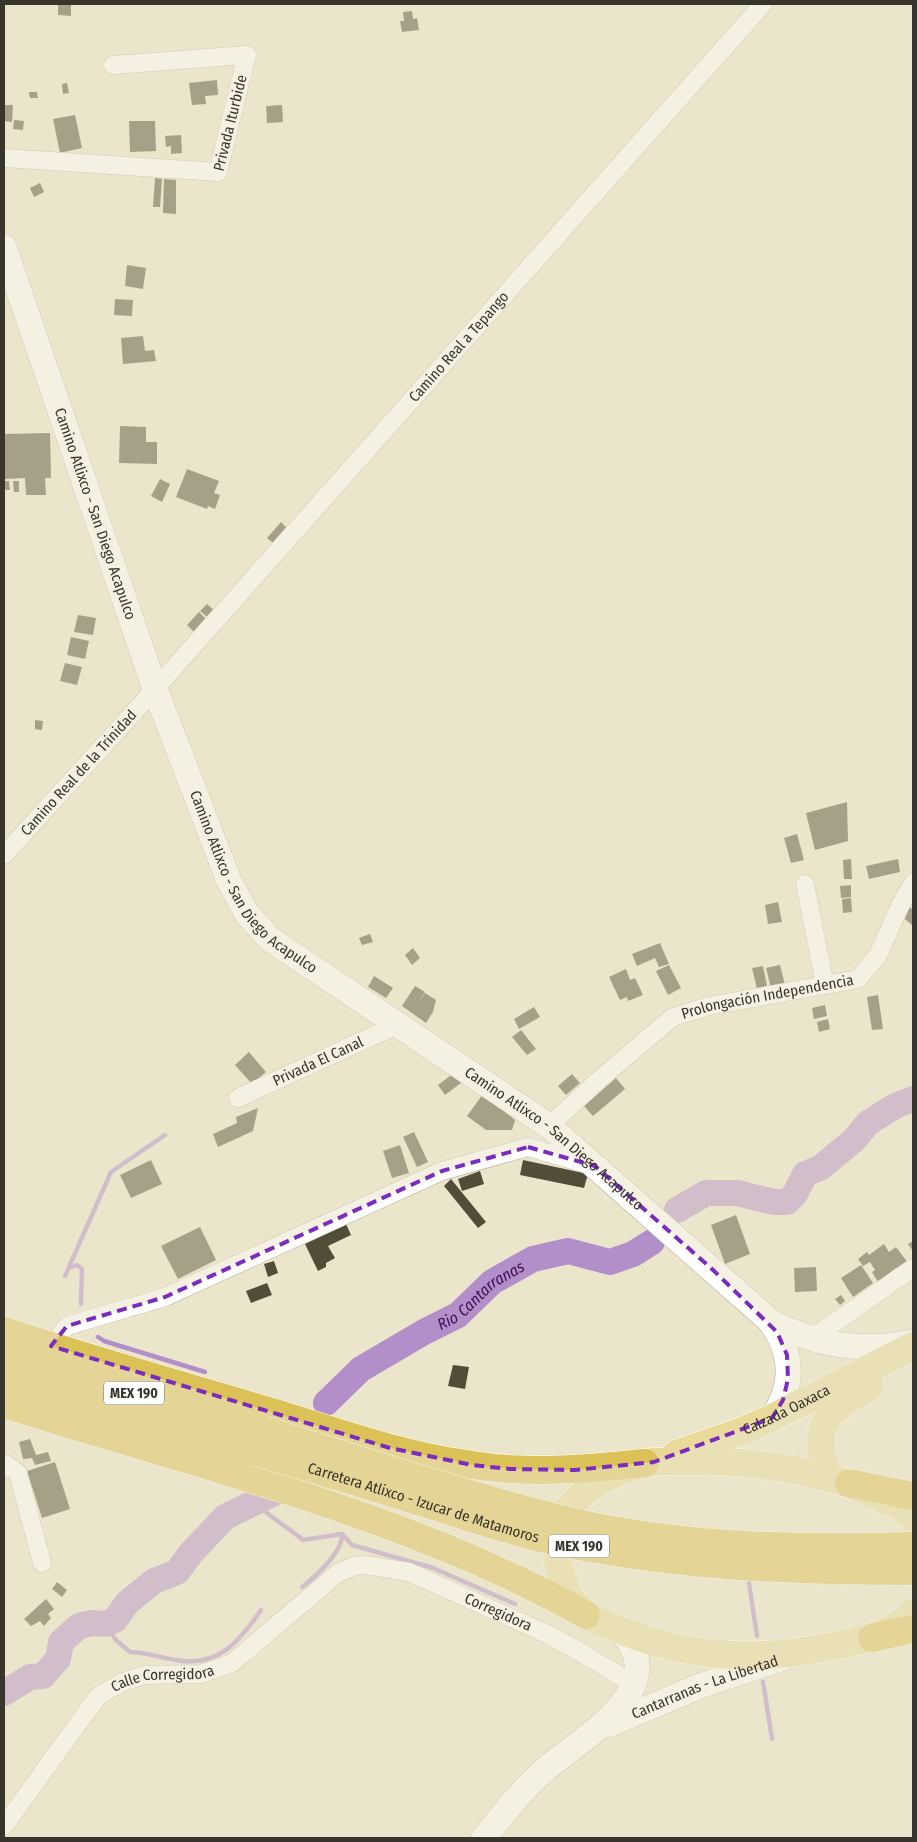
<svg xmlns="http://www.w3.org/2000/svg" width="917" height="1842" font-family="'Fira Sans Condensed',sans-serif">
	<style>
		.lines { fill: none; stroke-linecap: round; stroke-linejoin: round }
		.stream { stroke: #b38fc9; stroke-width: 4.5 }
		.river { stroke: #b38fc9; stroke-width: 26 }
		.building { fill: #524d38 }
		.street-casing { stroke: #b2ac94; stroke-width: 19 }
		.secondary-casing { stroke: #b2ac94; stroke-width: 26 }
		.primary-casing { stroke: #fff; stroke-width: 29 }
		.highway-casing { stroke: #fff; stroke-width: 29 }
		.street { stroke: #fff; stroke-width: 18 }
		.secondary { stroke: #fff; stroke-width: 25 }
		.primary { stroke: #e9da9a; stroke-width: 28 }
		.highway { stroke: #dbc156; stroke-width: 28 }
		.highway-bridge-casing { stroke: #fff; stroke-width: 29; stroke-linecap: butt }
		.highway-bridge { stroke: #dbc156; stroke-width: 28 }
		.marked { fill: none; stroke: #7b2cbf; stroke-width: 4; stroke-dasharray: 10 6; stroke-linejoin: round }
		.labels { text-anchor: middle; stroke-width: 5; stroke-linejoin: round; paint-order: stroke }
		.shield { fill: #fff; stroke: #74726b; stroke-width: 1 }
		.shield-label { font-size: 14px; font-weight: bold; fill: #38352c }
		.street-label { font-size: 15px; fill: #38352c; stroke: #fff }
		.water-label { font-size: 16px; font-style: italic; fill: #400f56; stroke: #fff }
	</style>
	<rect width="100%" height="100%" fill="#ebe5cc"/>
	<g class="lines">
		<!-- stream -->
		<g class="stream">
			<polyline points="69,1268 77,1265 82,1269 81,1304"/>
			<polyline points="65,1276 111,1172 165,1135"/>
			<polyline points="98,1337 104,1341 205,1372"/>
			<path d="M254,1501C268,1516 287,1527 303,1540L342,1534L352,1545L433,1568L515,1604"/>
			<polyline points="749,1583 757,1636"/>
			<path d="M302,1587C315,1577 343,1552 342,1534"/>
			<path d="M105,1624L116,1640L130,1652C146,1652 161,1658 176,1660C218,1668 240,1641 261,1610"/>
			<polyline points="763,1682 772,1739"/>
		</g>
		<!-- river -->
		<g class="river">
			<polyline points="677,1210 706,1193 737,1193 774,1202 787,1202 795,1194 805,1174 820,1168 854,1140 868,1123 895,1106 913,1099"/>
			<path id="s1" d="M326,1403L361,1369L424,1332L458,1315L492,1282L533,1259L568,1251L610,1262L633,1254L652,1242"/>
			<polyline points="4,1693 30,1677 43,1676 58,1659 61,1642 79,1626 92,1623 105,1624 115,1620 127,1603 154,1581 177,1572 191,1553 225,1517 274,1493"/>
		</g>
	</g>
	<!-- building -->
	<g class="building">
		<polygon points="58,4 71,4 71,16 58,15"/>
		<polygon points="412,11 413,19 417,18 419,30 402,32 400,21 404,21 403,12"/>
		<polygon points="217,80 218,95 205,96 206,104 192,105 189,83"/>
		<polygon points="67,83 69,93 63,94 62,84"/>
		<polygon points="29,92 37,92 38,98 30,98"/>
		<polygon points="4,105 13,105 12,122 4,121"/>
		<polygon points="282,105 283,122 267,123 266,106"/>
		<polygon points="75,115 82,148 60,153 53,119"/>
		<polygon points="14,120 24,121 23,130 13,129"/>
		<polygon points="129,121 155,121 156,151 130,152"/>
		<polygon points="181,135 182,153 171,154 171,146 166,147 165,136"/>
		<polygon points="155,178 162,179 160,207 153,207"/>
		<polygon points="164,179 176,180 176,214 163,213"/>
		<polygon points="40,183 44,192 34,197 30,188"/>
		<polygon points="127,265 146,268 143,289 125,286"/>
		<polygon points="115,299 133,300 132,316 114,315"/>
		<polygon points="143,336 145,351 154,350 156,361 123,364 121,338"/>
		<polygon points="120,426 146,427 146,442 157,442 157,464 119,463"/>
		<polygon points="50,433 51,478 45,478 46,495 26,495 25,478 4,479 4,434"/>
		<polygon points="187,469 219,481 214,493 220,495 215,509 208,506 207,509 176,497"/>
		<polygon points="160,479 170,484 162,502 151,496"/>
		<polygon points="4,481 9,481 10,490 4,490"/>
		<polygon points="13,481 19,481 19,492 14,492"/>
		<polygon points="281,522 287,528 274,544 267,538"/>
		<polygon points="207,604 216,612 210,619 200,611"/>
		<polygon points="199,612 208,621 196,634 187,625"/>
		<polygon points="78,615 96,618 93,635 74,632"/>
		<polygon points="71,637 89,641 85,659 67,655"/>
		<polygon points="65,663 82,667 77,685 60,681"/>
		<polygon points="35,720 43,721 42,730 35,729"/>
		<polygon points="847,802 848,841 815,850 806,813"/>
		<polygon points="797,834 804,860 791,863 784,838"/>
		<polygon points="851,859 852,879 844,879 843,860"/>
		<polygon points="898,859 900,872 869,879 866,866"/>
		<polygon points="851,885 851,897 841,898 840,886"/>
		<polygon points="851,898 852,912 843,913 842,899"/>
		<polygon points="778,902 782,922 768,924 765,905"/>
		<polygon points="907,905 913,910 912,925 900,915"/>
		<polygon points="370,934 373,942 362,945 359,938"/>
		<polygon points="660,943 669,964 659,967 655,958 637,966 632,954"/>
		<polygon points="413,948 420,958 412,965 405,955"/>
		<polygon points="669,965 681,988 668,995 656,971"/>
		<polygon points="780,965 785,985 771,988 766,968"/>
		<polygon points="763,966 767,986 757,989 752,968"/>
		<polygon points="626,969 630,980 635,978 643,995 628,1001 627,997 620,1000 609,977"/>
		<polygon points="374,976 393,988 386,998 368,987"/>
		<polygon points="415,986 425,992 418,1003 425,993 436,1000 433,1012 426,1023 402,1006"/>
		<polygon points="878,995 883,1029 872,1030 867,997"/>
		<polygon points="825,1005 827,1016 814,1019 812,1008"/>
		<polygon points="534,1007 540,1017 519,1029 514,1019"/>
		<polygon points="828,1019 830,1029 819,1032 817,1022"/>
		<polygon points="521,1030 536,1049 527,1055 512,1037"/>
		<polygon points="249,1052 266,1072 252,1084 235,1065"/>
		<polygon points="454,1073 461,1083 445,1095 438,1085"/>
		<polygon points="572,1074 580,1083 566,1095 558,1086"/>
		<polygon points="616,1078 625,1089 593,1116 584,1106"/>
		<polygon points="483,1094 515,1120 512,1130 486,1130 467,1116"/>
		<polygon points="258,1108 253,1131 218,1147 213,1134 237,1123 236,1117"/>
		<polygon points="414,1132 428,1162 417,1167 403,1137"/>
		<polygon points="400,1145 409,1173 392,1178 383,1151"/>
		<polygon points="151,1160 162,1184 131,1198 120,1175"/>
		<polygon points="523,1160 588,1174 584,1188 520,1175"/>
		<polygon points="480,1171 484,1184 462,1191 458,1179"/>
		<polygon points="451,1179 486,1222 478,1228 444,1186"/>
		<polygon points="736,1215 750,1254 725,1264 711,1225"/>
		<polygon points="346,1224 351,1235 328,1246 335,1258 326,1263 326,1267 318,1271 305,1244"/>
		<polygon points="200,1227 216,1260 178,1279 161,1246"/>
		<polygon points="913,1241 913,1251 908,1244"/>
		<polygon points="884,1244 889,1252 896,1247 908,1263 897,1270 896,1268 878,1282 872,1272 875,1270 870,1262 863,1266 858,1259 867,1252 869,1255"/>
		<polygon points="274,1261 278,1273 268,1277 264,1264"/>
		<polygon points="861,1265 873,1283 853,1297 841,1278"/>
		<polygon points="816,1267 817,1291 795,1292 794,1268"/>
		<polygon points="267,1283 272,1295 251,1303 246,1291"/>
		<polygon points="841,1295 845,1301 840,1305 835,1299"/>
		<polygon points="453,1365 469,1367 465,1389 448,1386"/>
		<polygon points="30,1439 36,1455 48,1452 51,1461 35,1465 32,1458 23,1459 19,1442"/>
		<polygon points="55,1462 70,1509 42,1518 27,1471"/>
		<polygon points="57,1582 67,1590 62,1597 52,1589"/>
		<polygon points="46,1599 54,1609 48,1614 51,1618 44,1626 40,1621 31,1626 24,1619"/>
	</g>
	<g class="lines">
		<!-- street casing -->
		<g class="street-casing">
			<g id="street">
				<path id="s2" d="M4,158L218,172L247,55L113,65"/>
				<path id="s3" d="M4,855L155,689L763,4"/>
				<polyline points="805,884 825,985"/>
				<path id="s4" d="M238,1098L397,1025"/>
				<path id="s5" d="M549,1126L601,1078L673,1017L709,1006L858,979L878,955L900,906L913,883"/>
				<polyline points="811,1339 913,1268"/>
				<polyline points="51,1346 67,1326 165,1297 442,1171 528,1147 590,1165"/>
				<polyline points="4,1463 18,1473 42,1563"/>
				<path id="s6" d="M4,1826L98,1696L123,1682L145,1675L201,1674L232,1663L338,1573L354,1566L366,1565L409,1572L547,1634L582,1653L633,1684"/>
			</g>
		</g>
		<!-- secondary casing -->
		<g class="secondary-casing">
			<g id="secondary">
				<path id="s7" d="M4,247L155,689L229,881L247,914L270,939L549,1126L770,1321C793,1353 795,1385 772,1418"/>
				<path d="M770,1321C814,1345 864,1353 913,1342"/>
				<path id="s8" d="M608,1725L700,1686L781,1659"/>
				<path d="M484,1838C504,1813 524,1787 548,1767C585,1736 677,1685 618,1629"/>
			</g>
		</g>
		<!-- primary casing -->
		<g class="primary-casing">
			<g id="primary">
				<path id="s9" d="M676,1454L740,1432L772,1418L913,1346"/>
				<path d="M829,1478C809,1427 826,1411 870,1387"/>
				<path d="M913,1518C904,1506 891,1503 878,1497C867,1493 857,1486 846,1483C785,1463 718,1459 654,1462C619,1466 565,1495 557,1532C554,1545 557,1560 561,1573C565,1589 571,1604 585,1614C596,1622 611,1626 623,1631C696,1660 763,1661 839,1645C867,1639 893,1635 913,1612"/>
			</g>
		</g>
		<!-- highway casing -->
		<g class="highway-casing">
			<g id="highway">
				<path d="M4,1331C93,1360 184,1386 275,1413C340,1433 404,1456 472,1465C529,1474 587,1469 645,1463"/>
				<polyline points="4,1356 264,1430"/>
				<polyline points="4,1377 256,1452"/>
				<path d="M4,1404C197,1465 408,1515 586,1615"/>
				<polyline points="849,1483 913,1496"/>
				<polyline points="872,1638 913,1629"/>
			</g>
		</g>
		<!-- street -->
		<use href="#street" class="street"/>
		<!-- secondary -->
		<use href="#secondary" class="secondary"/>
		<!-- primary -->
		<use href="#primary" class="primary"/>
		<!-- highway -->
		<use href="#highway" class="highway"/>
		<!-- highway-bridge casing -->
		<g class="highway-bridge-casing">
			<g id="highway-bridge">
				<path d="M264,1430C331,1451 399,1473 466,1493C511,1506 555,1519 601,1528C706,1548 807,1549 913,1546"/>
				<path id="s10" d="M256,1452C318,1470 379,1489 440,1508C476,1519 512,1532 549,1540C670,1566 790,1571 913,1571"/>
			</g>
		</g>
		<!-- highway-bridge -->
		<use href="#highway-bridge" class="highway-bridge"/>
	</g>
	<!-- marked area -->
	<path d="M0 0H917V1842H0ZM528,1147L595,1166L712,1269L777,1332L787,1355L788,1379L783,1400L772,1418L654,1462L575,1470L510,1469L472,1465L390,1448L51,1346L67,1326L165,1297L442,1171Z" fill="#ebe5cc" fill-opacity=".55" fill-rule="evenodd"/>
	<path class="marked" d="M528,1147L595,1166L712,1269L777,1332L787,1355L788,1379L783,1400L772,1418L654,1462L575,1470L510,1469L472,1465L390,1448L51,1346L67,1326L165,1297L442,1171Z"/>
	<g class="labels">
		<!-- shield labels -->
		<g class="shield">
			<rect x="104" y="1381.5" width="60" height="23" rx="4"/>
			<rect x="549" y="1534.5" width="60" height="23" rx="4"/>
		</g>
		<g class="shield-label">
			<text x="134" y="1398">MEX 190</text>
			<text x="579" y="1551">MEX 190</text>
		</g>
		<!-- street labels -->
		<g class="street-label">
			<text dy="5" stroke="none"><textPath href="#s2" startOffset="265">Privada Iturbide</textPath></text>
			<text dy="5" stroke="none"><textPath href="#s3" startOffset="682">Camino Real a Tepango</textPath></text>
			<text dy="5" stroke="none"><textPath href="#s7" startOffset="282">Camino Atlixco - San Diego Acapulco</textPath></text>
			<text dy="5" stroke="none"><textPath href="#s3" startOffset="111">Camino Real de la Trinidad</textPath></text>
			<text dy="5" stroke="none"><textPath href="#s7" startOffset="688">Camino Atlixco - San Diego Acapulco</textPath></text>
			<text dy="5" stroke="none"><textPath href="#s5" startOffset="262">Prolongación Independencia</textPath></text>
			<text dy="5" stroke="none"><textPath href="#s4" startOffset="88">Privada El Canal</textPath></text>
			<text dy="5" stroke="none"><textPath href="#s7" startOffset="1092">Camino Atlixco - San Diego Acapulco</textPath></text>
			<text dy="5" stroke="none"><textPath href="#s9" startOffset="119">Calzada Oaxaca</textPath></text>
			<text dy="5" stroke="none"><textPath href="#s10" startOffset="175">Carretera Atlixco - Izucar de Matamoros</textPath></text>
			<text dy="5" stroke="none"><textPath href="#s6" startOffset="611">Corregidora</textPath></text>
			<text dy="5" stroke="none"><textPath href="#s6" startOffset="229">Calle Corregidora</textPath></text>
			<text dy="5" stroke="none"><textPath href="#s8" startOffset="104">Cantarranas - La Libertad</textPath></text>
		</g>
		<!-- water labels -->
		<g class="water-label">
			<text dy="6" stroke="none"><textPath href="#s1" startOffset="190">Rio Cantarranas</textPath></text>
		</g>
	</g>
	<!-- border -->
	<rect width="917" height="1842" fill="none" stroke="#38352c" stroke-width="10"/>
</svg>
